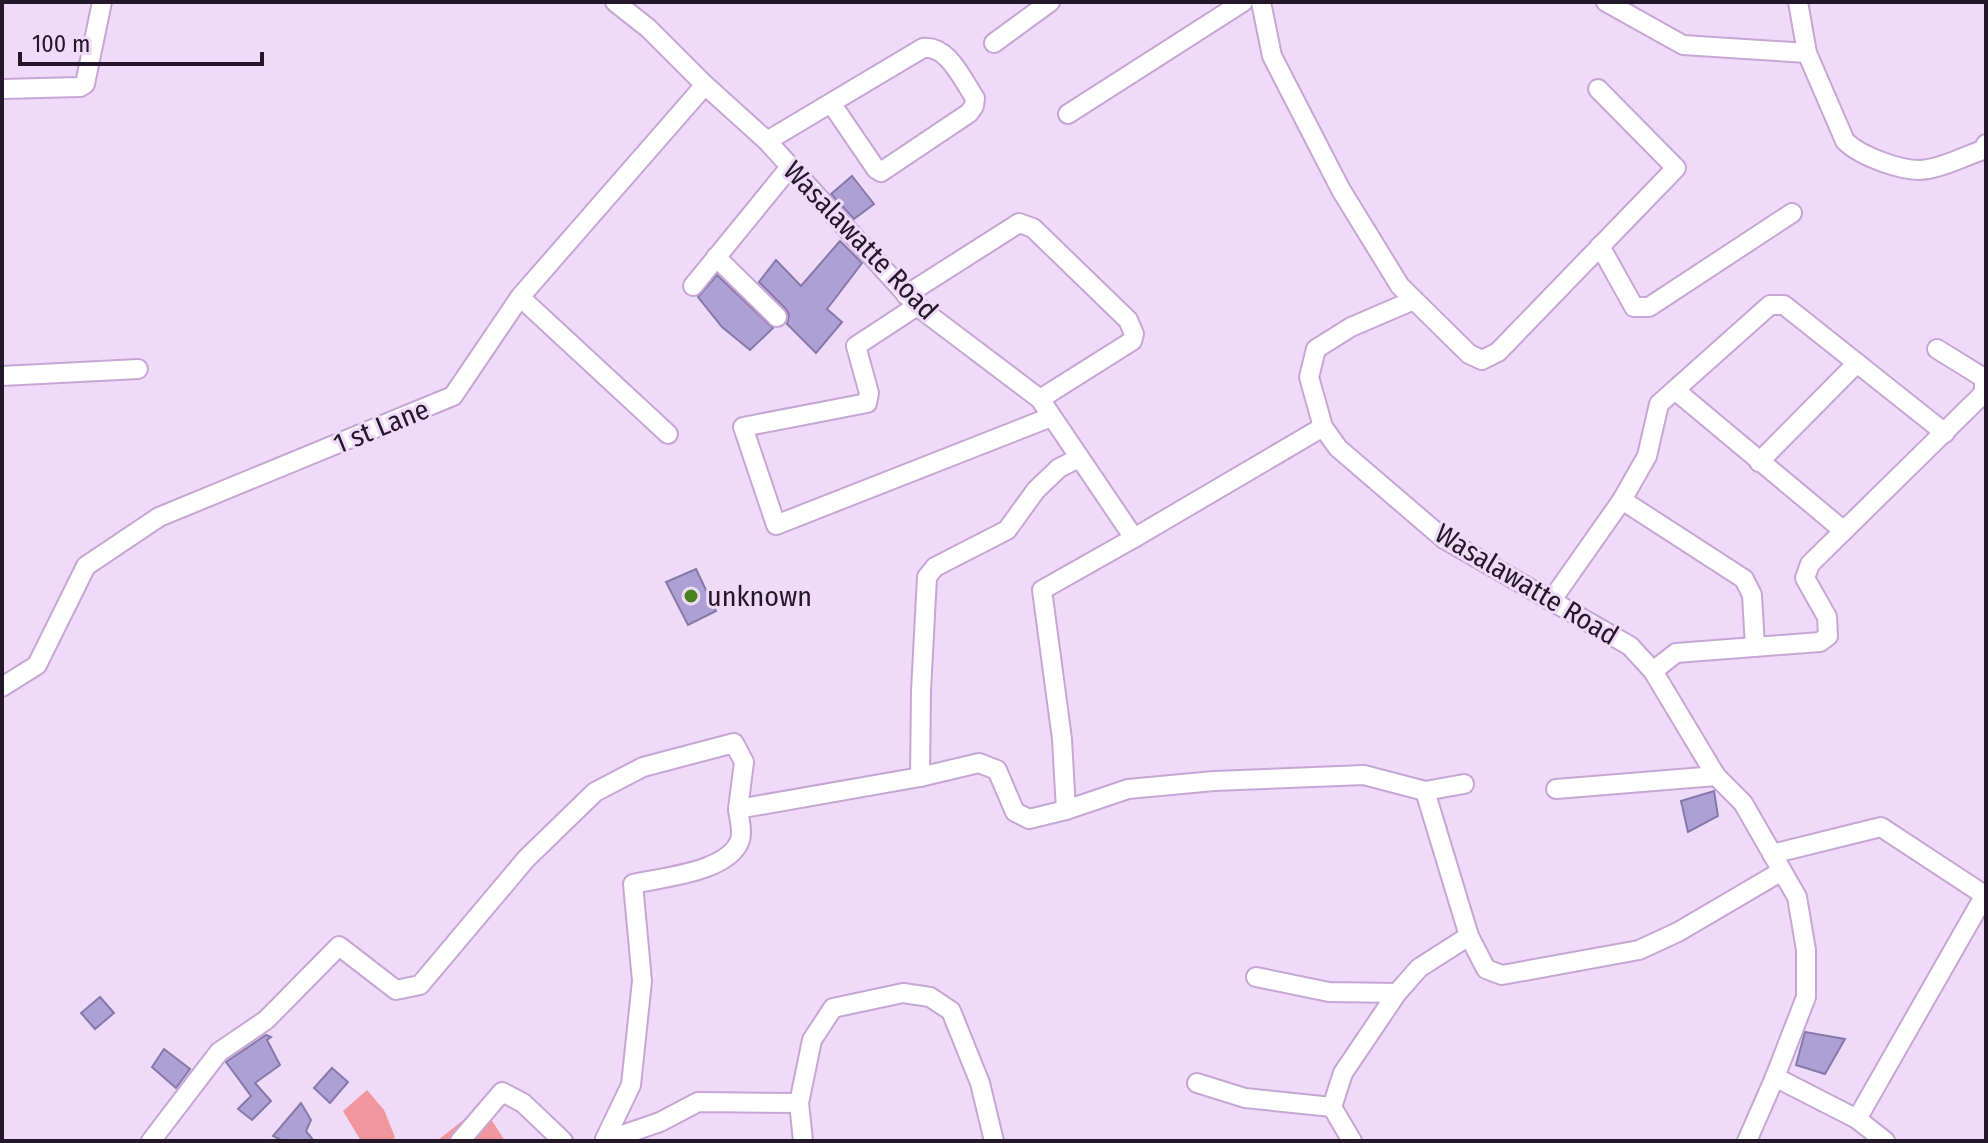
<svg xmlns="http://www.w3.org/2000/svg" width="1988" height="1143" font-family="'Fira Sans Condensed',sans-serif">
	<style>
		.green { fill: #f2969d }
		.building { fill: #aca0d4; stroke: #8579ab; stroke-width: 2 }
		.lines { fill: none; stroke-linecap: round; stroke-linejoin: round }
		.minor-casing { stroke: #c7a6d6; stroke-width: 22 }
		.minor { stroke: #fff; stroke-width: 18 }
		.poi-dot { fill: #49821d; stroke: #efdbf9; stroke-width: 3 }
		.labels { text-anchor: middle; stroke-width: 6; stroke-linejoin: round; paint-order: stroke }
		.street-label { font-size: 28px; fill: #231729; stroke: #efdbf9 }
		.poi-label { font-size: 28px; fill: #231729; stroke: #efdbf9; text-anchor: start }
	</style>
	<rect width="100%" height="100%" fill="#efdbf9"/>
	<!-- green -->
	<g class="green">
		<polygon points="367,1090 384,1110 395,1137 392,1141 361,1141 343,1111"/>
		<polygon points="482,1105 505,1141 437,1141"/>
	</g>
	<!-- building -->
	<g class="building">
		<polygon points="852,176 874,204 854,219 831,194"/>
		<polygon points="840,241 862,263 827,309 842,322 816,353 787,324 789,315 786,309 759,282 776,260 801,286"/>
		<polygon points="717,275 773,328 750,350 722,327 698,297"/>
		<polygon points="696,569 716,611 688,625 666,582"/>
		<polygon points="1714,791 1718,816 1688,832 1681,801"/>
		<polygon points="100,997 114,1013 95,1029 81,1013"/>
		<polygon points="1805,1032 1845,1039 1825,1074 1796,1065"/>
		<polygon points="266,1035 271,1037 267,1040 280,1065 255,1083 271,1101 252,1120 238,1109 251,1096 226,1062"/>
		<polygon points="164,1049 190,1069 176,1088 152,1067"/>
		<polygon points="332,1068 348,1082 330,1103 314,1088"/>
		<polygon points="301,1103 311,1120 306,1131 314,1141 283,1141 273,1136"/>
	</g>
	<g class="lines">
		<!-- minor casing -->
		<g class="minor-casing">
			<g id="minor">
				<polyline points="615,2 648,28 705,85 767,141 917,306 1040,399 1134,538 1323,427 1338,448 1444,539 1630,646 1653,671 1716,776 1743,803 1797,897 1806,950 1806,997 1775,1077 1857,1119 1885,1141"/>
				<polyline points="1261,2 1272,56 1341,190 1400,286 1469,354 1482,360 1498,352 1676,168 1598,89"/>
				<polyline points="1606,2 1683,45 1807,53"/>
				<path d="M1798,2L1807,53L1845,141C1860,156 1906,174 1928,169C1946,166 1965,156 1983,150L1986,144"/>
				<polyline points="994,43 1050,2"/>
				<polyline points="2,89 80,87 85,84 102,2"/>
				<polyline points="1068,114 1243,2"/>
				<path d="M767,141L923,48C948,45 962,79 975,98L974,106L969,113L881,172L876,169L831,103"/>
				<polyline points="1600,246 1634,307 1649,307 1792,213"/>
				<polyline points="716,257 777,317"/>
				<polyline points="693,286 790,167"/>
				<polyline points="906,295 1019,223 1033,228 1128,320 1134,334 1132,341 1040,399"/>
				<polyline points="520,297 668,434"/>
				<polyline points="917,306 856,346 869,393 867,403 743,427 776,525 1051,417"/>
				<polyline points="2,376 138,369"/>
				<polyline points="1675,390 1844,531"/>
				<polyline points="1323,427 1309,377 1316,349 1351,327 1414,300"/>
				<polyline points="1759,462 1857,363"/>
				<polyline points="1622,500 1744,579 1752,595 1755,647"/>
				<polyline points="1134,538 1042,590 1062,739 1066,810 1128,789 1214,781 1364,775 1425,791 1464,784"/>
				<polyline points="1551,601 1622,500 1647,456 1659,404 1770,305 1784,305 1945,433"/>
				<polyline points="1653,671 1676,653 1820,642 1828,636 1827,617 1805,578 1810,564 1984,393 1984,378 1937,349"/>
				<polyline points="2,687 37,665 86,566 159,517 453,396 520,297 705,85"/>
				<polyline points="920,777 921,691 927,577 935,567 1007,530 1036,490 1059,468 1079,458"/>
				<polyline points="1556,789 1716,776"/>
				<polyline points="1425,791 1469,936 1486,969 1502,975 1639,950 1678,932 1782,871"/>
				<polyline points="1772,854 1881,827 1986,896"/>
				<polyline points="1256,977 1329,992 1397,993"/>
				<polyline points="1197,1083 1245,1098 1332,1107"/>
				<polyline points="1857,1119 1986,893"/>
				<path d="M605,1139L631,1085L642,981L633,884C663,877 729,872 740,840C743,831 739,818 738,809"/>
				<polyline points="151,1141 219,1052 266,1020 339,946 396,990 420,985 526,859 595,792 643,767 734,743 744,762 738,809 920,777 979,763 997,770 1015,812 1029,819 1066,810"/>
				<polyline points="460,1141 502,1092 523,1103 563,1141"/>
				<polyline points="605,1141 660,1122 698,1102 799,1103"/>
				<polyline points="803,1141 799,1103 812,1040 833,1008 903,993 930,997 951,1011 980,1083 994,1141"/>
				<polyline points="1352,1141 1332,1107 1343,1073 1397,993 1419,968 1469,936"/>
				<polyline points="1747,1141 1775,1077"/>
			</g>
		</g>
		<!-- minor -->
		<use href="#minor" class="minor"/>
	</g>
	<!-- markers -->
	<circle class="poi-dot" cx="691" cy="596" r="8"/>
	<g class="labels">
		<!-- street labels -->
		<g class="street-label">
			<text transform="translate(861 240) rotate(46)" y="10">Wasalawatte Road</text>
			<text transform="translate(381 426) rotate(-22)" y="10">1 st Lane</text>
			<text transform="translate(1527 584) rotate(31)" y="10">Wasalawatte Road</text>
		</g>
		<!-- poi labels -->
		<g class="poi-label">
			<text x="707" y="606">unknown</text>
		</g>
	</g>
	<!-- border -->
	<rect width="1988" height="1143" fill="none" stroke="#231729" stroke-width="8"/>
	<!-- scale -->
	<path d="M20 52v12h242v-12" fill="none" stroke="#231729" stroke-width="4"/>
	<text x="32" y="52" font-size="24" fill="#231729" stroke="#efdbf9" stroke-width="6" paint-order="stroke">100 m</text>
</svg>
